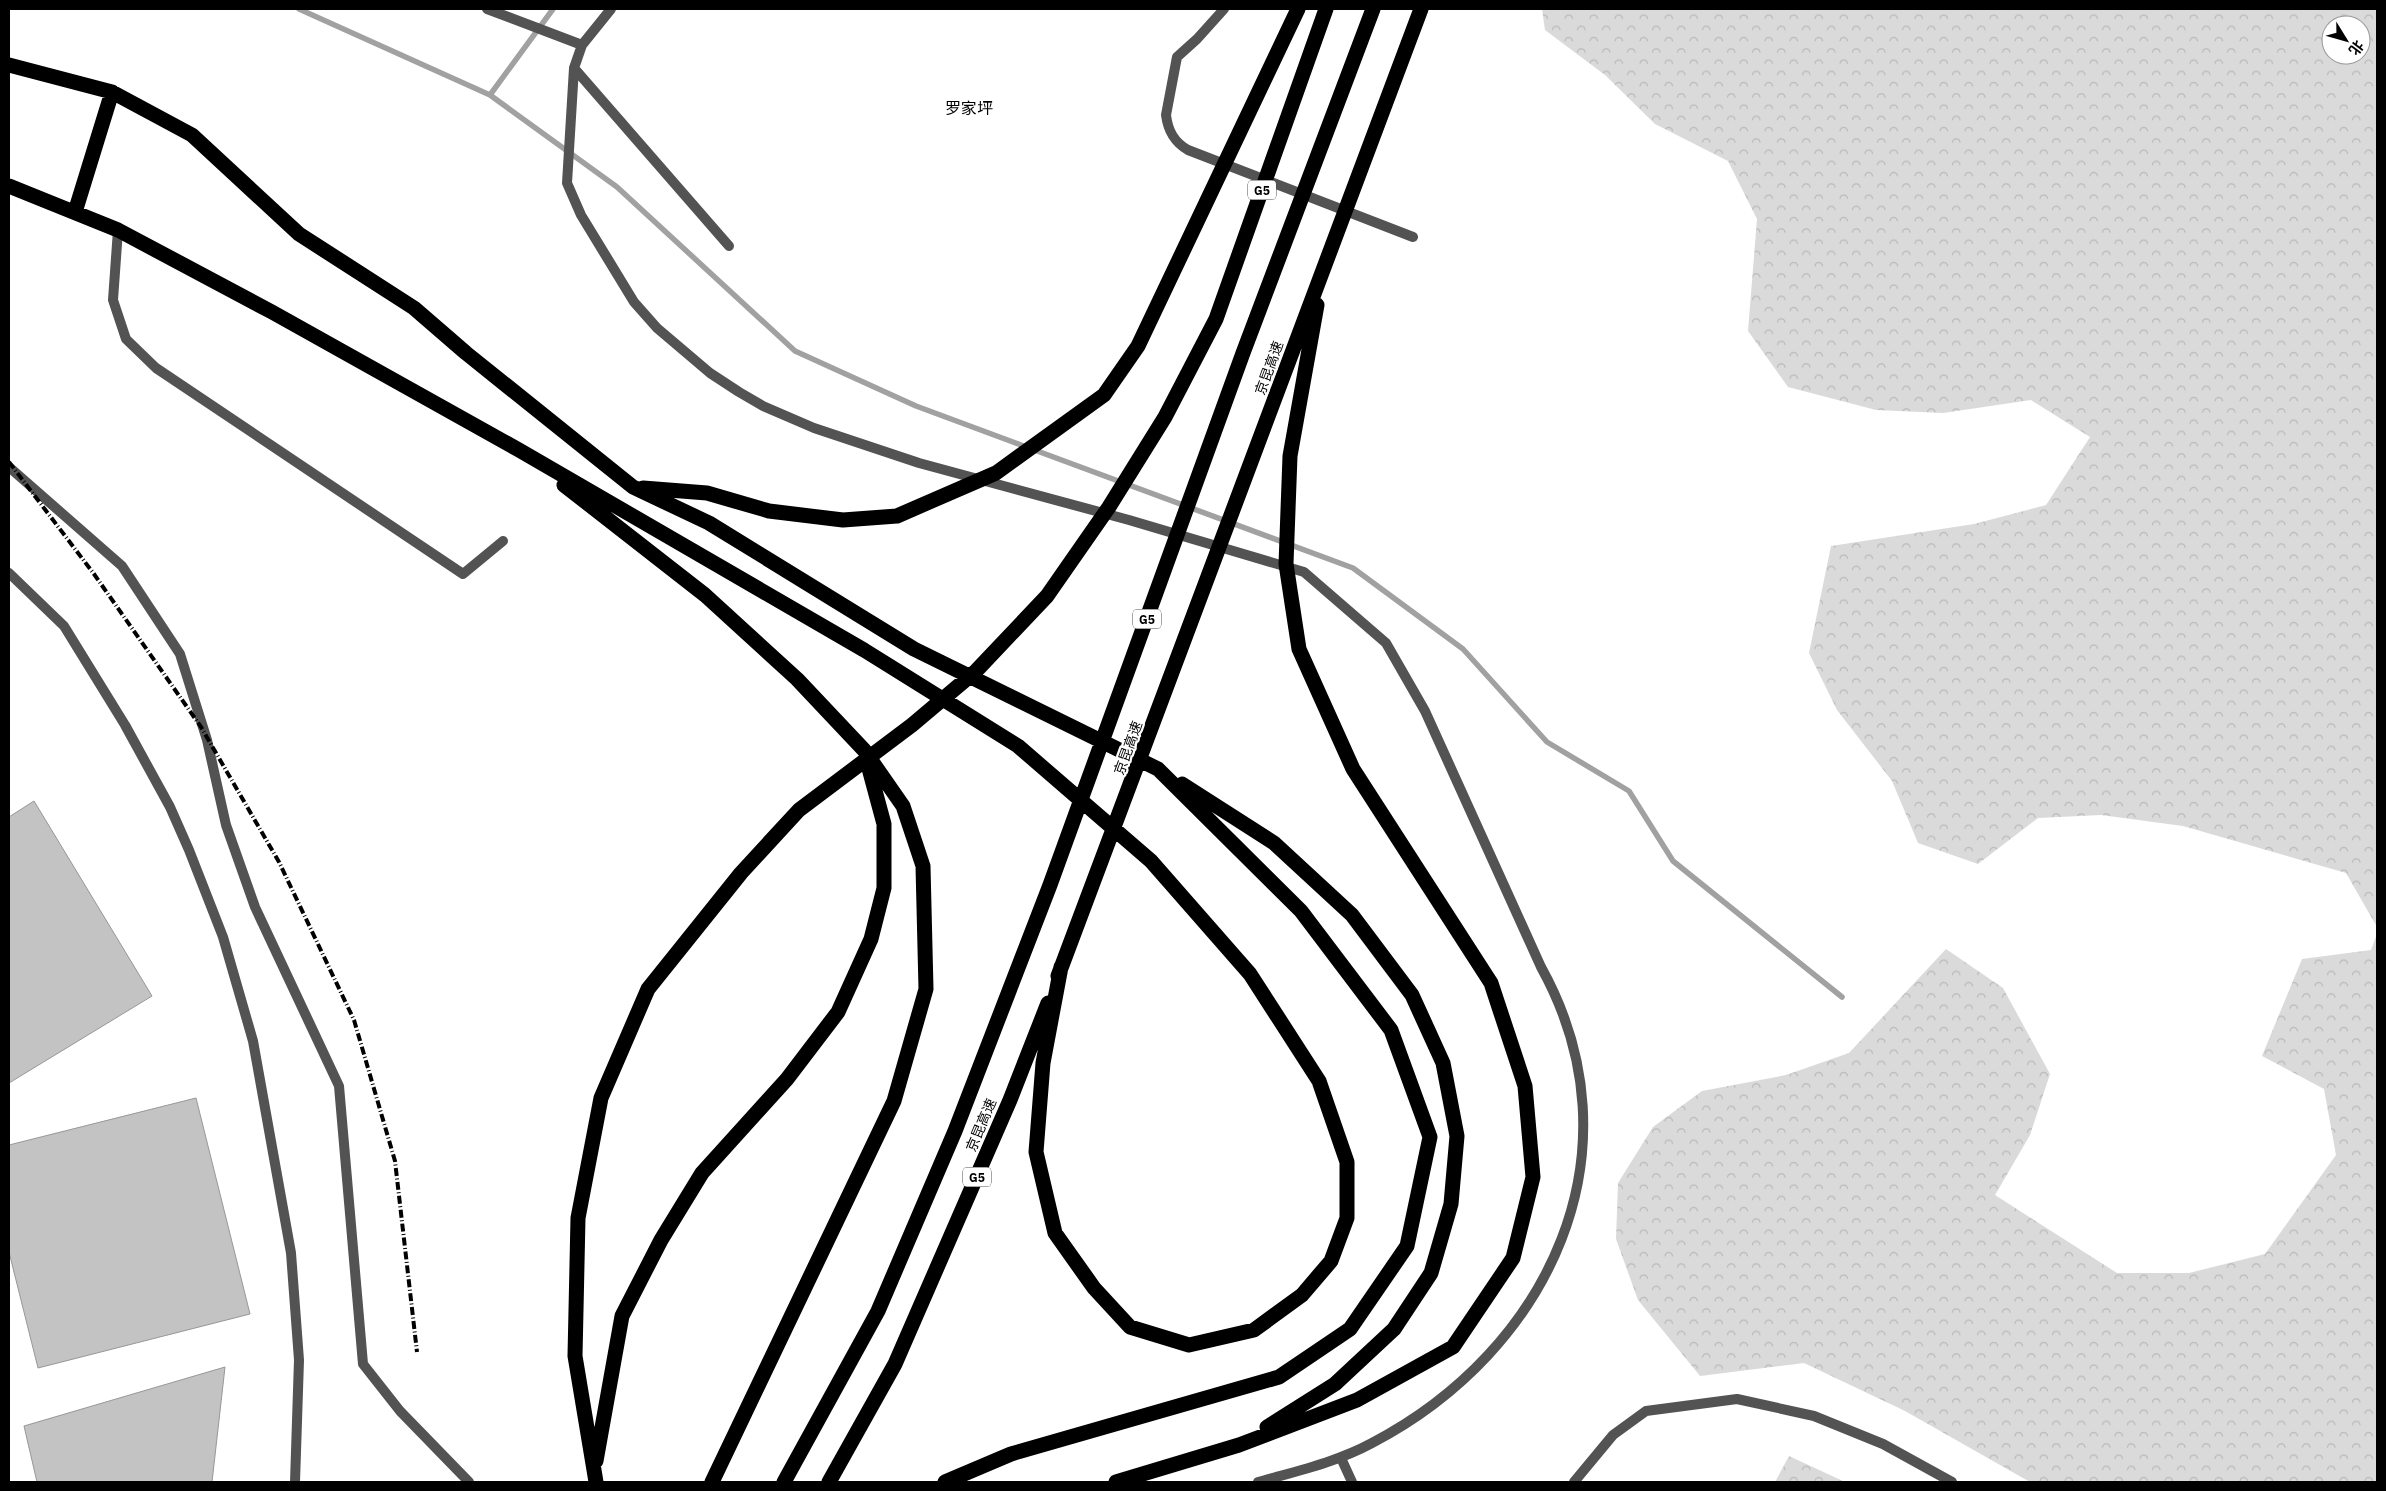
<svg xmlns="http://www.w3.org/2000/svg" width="2386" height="1491" font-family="'IBM Plex Sans','Noto Sans SC',sans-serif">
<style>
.forest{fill:url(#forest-crowns);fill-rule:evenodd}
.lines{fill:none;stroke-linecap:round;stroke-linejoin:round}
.stream{stroke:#a1a1a1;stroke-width:5.5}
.building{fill:#c3c3c3;stroke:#979797}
.lane{stroke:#535353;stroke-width:10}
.street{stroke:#535353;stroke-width:10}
.highway{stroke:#000;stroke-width:15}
.rail{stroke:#000;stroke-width:4;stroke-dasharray:8 2.5 1 2.5;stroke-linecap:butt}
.labels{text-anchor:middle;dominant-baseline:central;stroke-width:4.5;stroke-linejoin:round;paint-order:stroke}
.shield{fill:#fff;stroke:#4c4c4c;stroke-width:1}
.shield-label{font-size:12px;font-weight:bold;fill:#000}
.street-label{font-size:14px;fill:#000;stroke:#fff}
.quarter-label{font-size:16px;fill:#000;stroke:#fff}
</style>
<defs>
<pattern id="forest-crowns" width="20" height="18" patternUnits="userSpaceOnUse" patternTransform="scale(1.25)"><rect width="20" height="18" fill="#dadada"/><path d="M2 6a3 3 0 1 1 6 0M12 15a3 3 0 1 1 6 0" fill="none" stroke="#b9b9b9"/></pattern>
</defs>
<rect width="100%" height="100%" fill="#fff"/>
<!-- forest -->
<path class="forest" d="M1542 9H2377V927L2346 873 2183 826 2101 815 2038 818 1978 864 1918 843 1892 781 1837 710 1809 653 1831 546 1974 524 2046 505 2090 437 2031 400 1943 413 1876 410 1788 387 1748 331 1757 219 1728 161 1655 124 1605 75 1545 30ZM2331 25H2361V55H2331Z
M2377 934V1482H2030L1905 1411 1804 1363 1700 1376 1638 1300 1616 1239 1618 1183 1653 1127 1702 1091 1786 1075 1849 1053 1946 949 2003 988 2050 1074 2030 1135 1995 1195 2117 1273H2189L2265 1254 2336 1155 2324 1089 2262 1056 2302 959 2371 950Z
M1789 1456 1845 1482H1775Z"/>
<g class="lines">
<!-- stream -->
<path class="stream" d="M299 9 490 95 617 187 795 351 916 406 1353 568 1463 649 1547 742 1629 791 1673 861 1842 997
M490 95 553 9"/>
</g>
<!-- building -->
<path class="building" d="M34 801 152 996 9 1083V817Z
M196 1098 250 1314 38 1368 9 1252V1145Z
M225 1367 212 1482H37L24 1426Z"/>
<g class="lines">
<!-- lane -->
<path class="lane" d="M118 230 113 300 126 339 156 368 463 574 503 541
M9 573 64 626 125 725 170 807 189 850 223 937 253 1041 291 1253 299 1360 295 1482"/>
<!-- street -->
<path class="street" d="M487 9 582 45
M611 9 582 45 574 68 567 183 581 215 634 302 657 328 710 373 739 392 763 406 814 428 919 463 1129 520 1304 572 1386 643 1425 711 1541 967C1643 1151 1550 1350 1372 1443 1337 1462 1297 1471 1258 1482
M1224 9 1197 39 1177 57 1166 115C1168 131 1174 142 1188 150L1413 237
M574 68 729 246
M9 467 122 566 180 654 207 740 226 825 255 907 339 1086 363 1364 400 1411 469 1482
M1341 1458 1352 1482
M1574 1482 1613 1435 1646 1411 1737 1399 1814 1416 1883 1444 1952 1482"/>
<!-- highway -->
<path class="highway" d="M9 65 112 92 192 135 299 234 414 308 466 353 633 487 709 523 914 649 1158 769 1301 911 1391 1030 1430 1137 1407 1246 1350 1329 1279 1377 1011 1454 945 1482
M9 186 118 230 272 312 519 450 864 650 1018 746 1151 861 1250 974 1319 1081 1347 1162V1218L1331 1261 1302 1295 1254 1330 1189 1345 1130 1327 1094 1288 1055 1233 1036 1152 1043 1063 1061 967
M75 212 112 92
M564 485 705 595 797 679 864 750 903 806 923 866 926 989 894 1101 712 1482
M643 488 707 493 769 511 843 520 897 516 996 473 1104 395 1138 346 1298 9
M1182 784 1274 843 1352 915 1412 995 1443 1063 1457 1136 1451 1204 1431 1273 1394 1329 1335 1384 1267 1427
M1058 976 1421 9
M596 1461 622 1316 661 1240 702 1173 787 1079 838 1012 871 939 884 888V824L867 761
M596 1482 575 1356 578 1218 601 1098 648 989 741 873 799 810 912 725 976 671 1047 596 1109 507 1165 417 1216 319 1326 9
M784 1482 878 1311 955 1131 1050 885 1243 353 1373 9
M829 1482 895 1364 1010 1100 1048 1003
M1116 1482 1239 1445 1357 1400 1453 1347 1513 1258 1533 1177 1525 1086 1491 983 1353 769 1299 649 1286 564 1290 456 1317 305"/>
<!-- rail -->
<path class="rail" d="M9 462 94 574 201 727 279 862 354 1020 395 1161 417 1352"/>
</g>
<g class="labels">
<!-- shield labels -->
<g class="shield">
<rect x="1248" y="180.5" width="28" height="19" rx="4"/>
<rect x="1133" y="609.5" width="28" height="19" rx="4"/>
<rect x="963" y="1167.5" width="28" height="19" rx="4"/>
</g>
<g class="shield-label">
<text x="1262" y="190">G5</text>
<text x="1147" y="619">G5</text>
<text x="977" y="1177">G5</text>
</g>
<!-- street labels -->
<g class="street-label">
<text transform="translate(1269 368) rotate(-70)">京昆高速</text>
<text transform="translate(1128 748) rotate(-70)">京昆高速</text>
<text transform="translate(981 1125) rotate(-67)">京昆高速</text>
</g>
<!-- quarter labels -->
<g class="quarter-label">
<text x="969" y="108">罗家坪</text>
</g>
</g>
<!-- border -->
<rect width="2386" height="1491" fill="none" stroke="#000000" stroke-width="20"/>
<!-- north arrow -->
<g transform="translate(2346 40) rotate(127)"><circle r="24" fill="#ffffff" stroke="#999999"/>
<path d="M0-4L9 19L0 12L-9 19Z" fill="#000000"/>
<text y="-8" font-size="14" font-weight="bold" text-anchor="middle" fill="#000000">北</text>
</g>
</svg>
